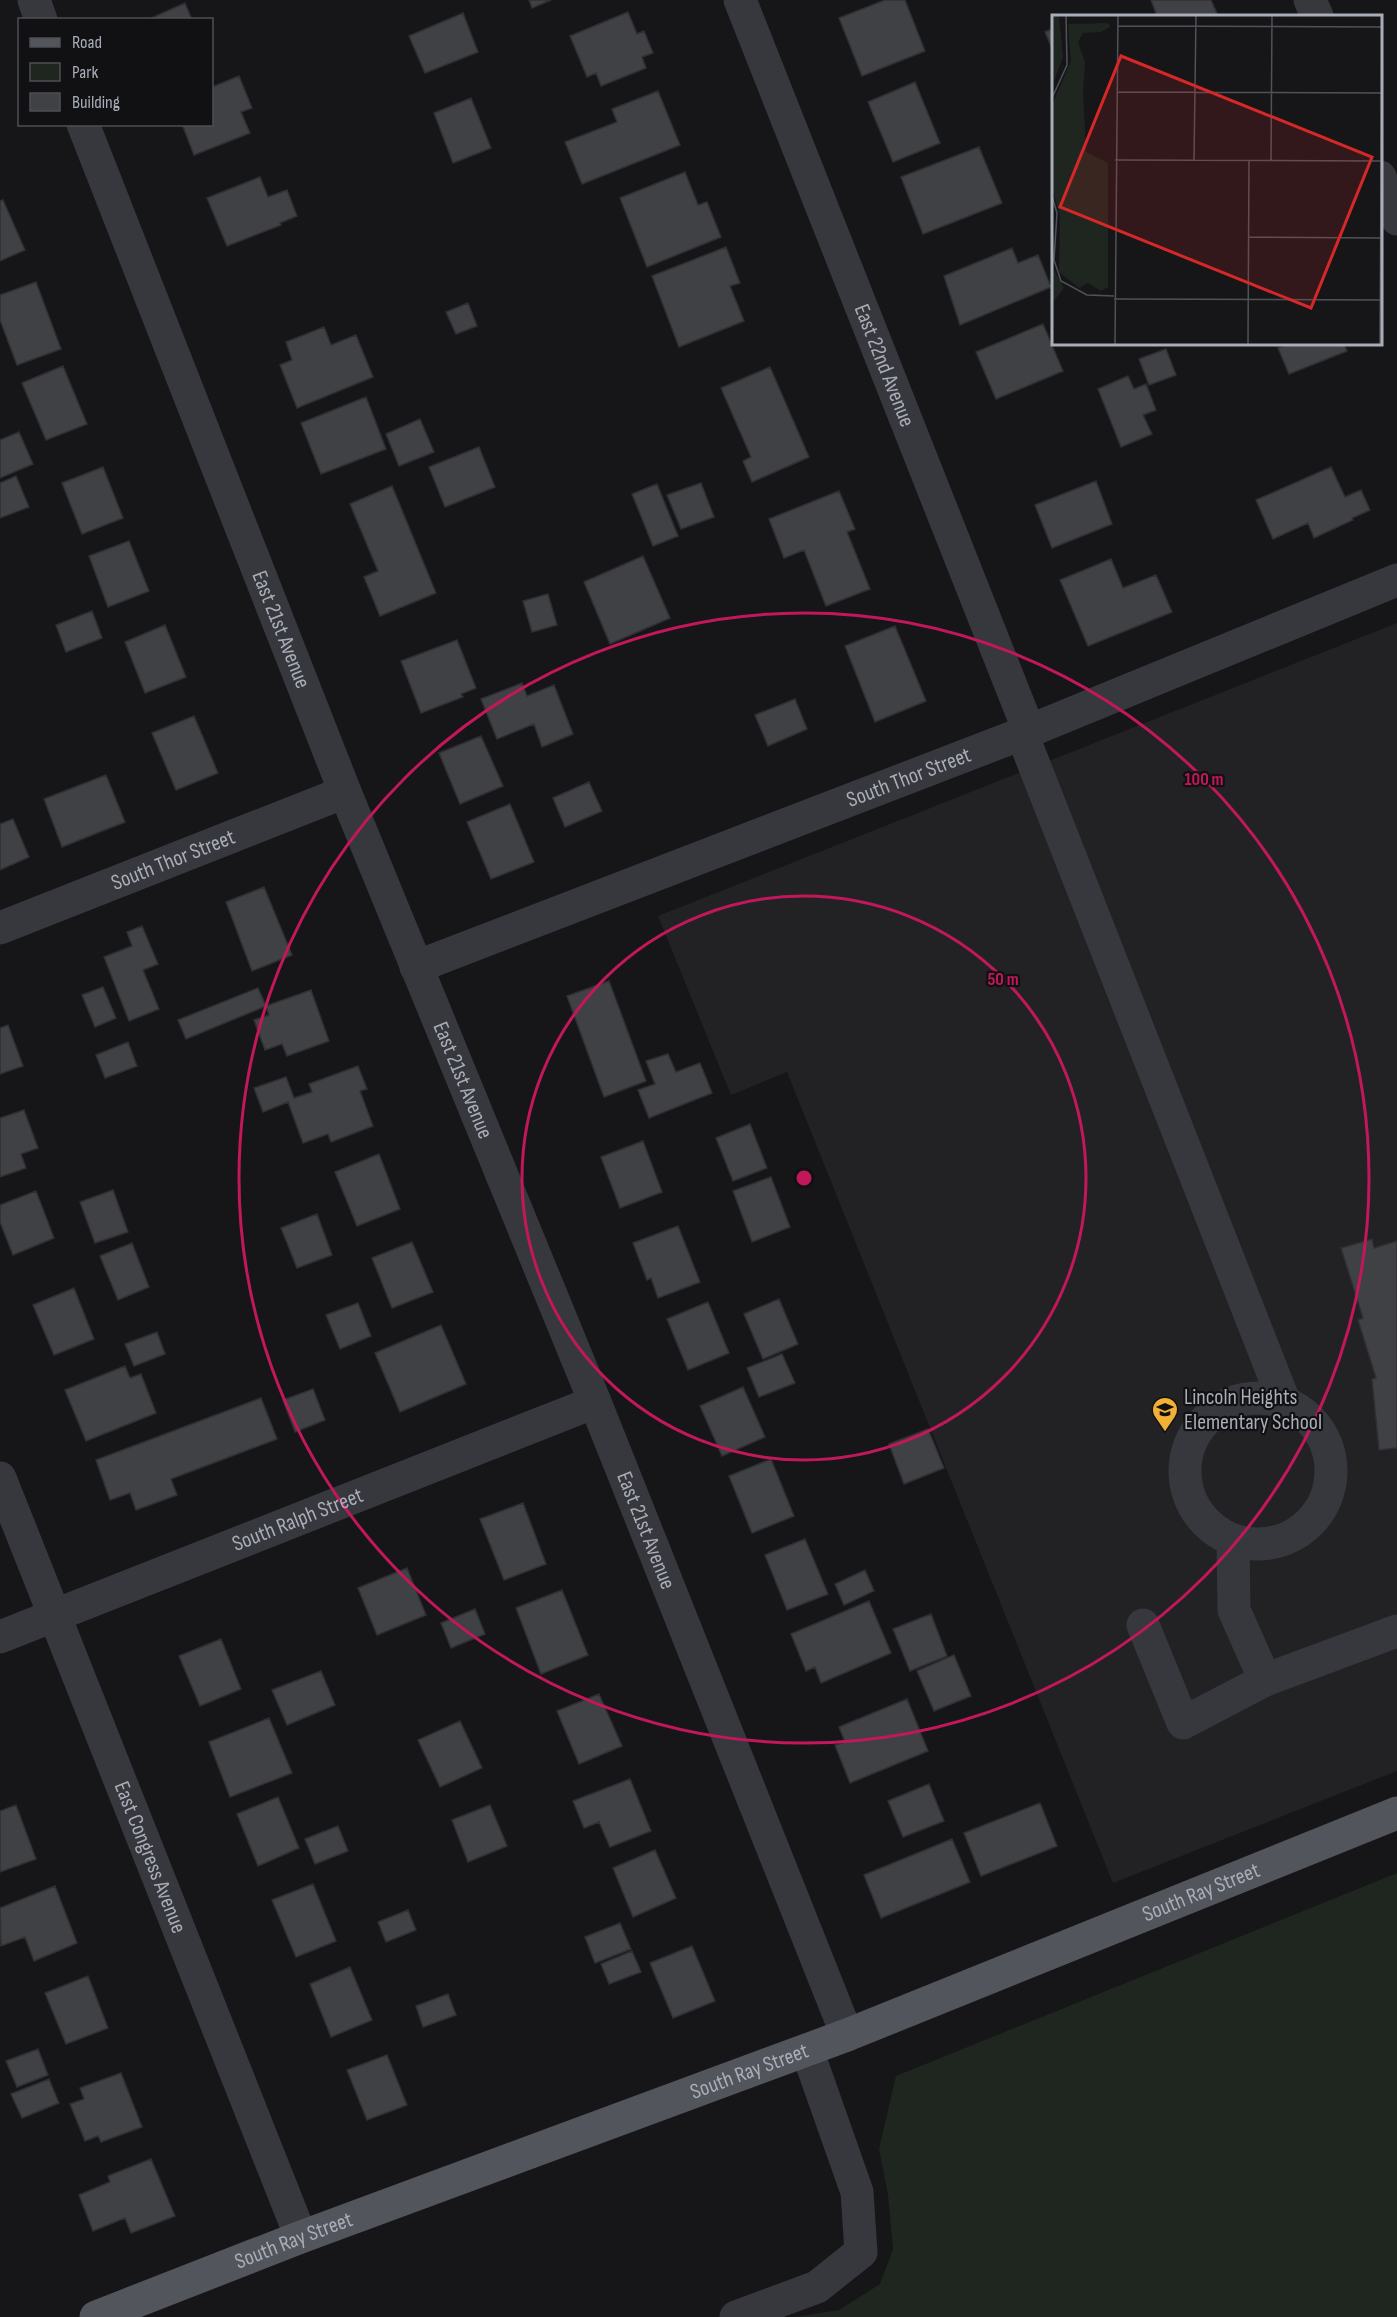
<svg xmlns="http://www.w3.org/2000/svg" width="1397" height="2317" font-family="'Sofia Sans Condensed',sans-serif">
<style>
.built{fill:#222225}
.green{fill:#1e261f}
.building{fill:#404145;stroke:#303034;stroke-width:1.5}
.lines{fill:none;stroke-linecap:round;stroke-linejoin:round}
.minor{stroke:#37383d;stroke-width:33}
.major{stroke:#53555c;stroke-width:33}
.ring{fill:none;stroke:#c2185b;stroke-width:3}
.labels{text-anchor:middle;dominant-baseline:central;stroke-width:4.5;stroke-linejoin:round;paint-order:stroke}
.street-label{font-size:22px;fill:#a8adb8;stroke:#111113}
.poi-label{font-size:22px;fill:#a8adb8;stroke:#111113;text-anchor:start}
.inset-road{fill:none;stroke:#505258;stroke-width:1.5}
.view{fill:#d62828;fill-opacity:0.15;stroke:#d62828;stroke-width:3}
.inset-edge{fill:none;stroke:#a8adb8;stroke-width:3}
.centre{fill:#c2185b;stroke:#111113;stroke-width:3}
.ring-label{font-size:18px;text-anchor:middle;font-weight:bold;fill:#c2185b;stroke:#111113;stroke-width:4.5;stroke-linejoin:round;paint-order:stroke}
</style>
<rect width="100%" height="100%" fill="#161618"/>
<!-- built -->
<path class="built" d="M1397 623V1771L1113 1883 787 1072 731 1095 658 916Z"/>
<!-- green -->
<path class="green" d="M1397 1873V2317H795L839 2310 880 2284 893 2249 888 2195 879 2149 896 2076Z"/>
<!-- building -->
<path class="building" d="M529 0H551L532 8Z
M885 0H905L925 51 862 76 839 18Z
M1151 0H1211L1218 16H1157Z
M185 3 192 20H147Z
M628 12 637 34 644 31 653 53 642 57 646 68 601 86 596 73 587 77 570 36Z
M463 13 478 52 425 73 409 36Z
M1054 28V53L1045 32Z
M239 76 252 108 241 112 250 133 194 155 182 124H212V87Z
M915 82 940 143 893 162 868 102Z
M658 91 680 145 582 184 565 142 617 122 612 109Z
M471 98 491 148 453 163 434 113Z
M979 147 1002 203 923 234 901 177Z
M685 172 698 205 707 202 721 237 647 267 620 198Z
M260 177 268 197 287 190 297 216 280 223 281 225 227 246 207 198Z
M3 200 25 250 0 261V201Z
M726 247 740 283 730 286 744 321 679 347 652 276Z
M1012 248 1018 263 1038 255 1051 287 960 325 944 276Z
M36 282 61 349 17 365 0 320V295Z
M468 303 477 326 456 334 446 312Z
M1043 324 1063 371 996 399 976 352Z
M324 327 331 345 356 335 373 377 297 408 280 365 292 360 286 342Z
M1288 344H1344L1347 351 1289 374 1278 348Z
M1166 349 1176 375 1149 385 1139 359Z
M63 366 87 424 46 440 22 383Z
M770 367 809 457 752 482 743 461 751 457 721 388Z
M1128 376 1134 389 1146 384 1156 410 1143 415 1152 434 1121 447 1098 389Z
M366 397 386 449 321 474 301 423Z
M420 419 434 452 399 466 386 434Z
M19 432 33 464 0 478V440Z
M479 447 495 487 445 507 429 467Z
M103 467 123 518 82 534 62 483Z
M1331 467 1345 497 1361 490 1370 510 1352 518 1353 520 1314 538 1308 523 1273 539 1256 500Z
M16 476 29 507 0 518V483Z
M1096 481 1112 524 1052 548 1035 505Z
M701 483 714 517 681 529 667 495Z
M657 484 678 536 653 546 632 494Z
M392 486 436 593 380 616 364 577 378 571 350 504Z
M839 491 855 529 847 532 870 589 826 606 804 550 784 558 769 519Z
M129 541 149 591 108 607 89 556Z
M643 556 670 618 610 644 584 582Z
M1111 559 1123 588 1156 575 1172 612 1088 646 1060 580Z
M548 594 557 625 532 632 523 601Z
M92 611 102 638 66 652 56 625Z
M165 625 186 677 145 693 125 642Z
M895 626 926 701 875 722 845 646Z
M457 640 476 688 461 694 463 697 421 713 401 661Z
M522 683 527 696 554 685 573 734 542 747 534 724 497 739 481 699Z
M795 699 807 729 768 746 755 715Z
M194 716 218 773 176 790 152 733Z
M481 736 503 786 460 804 439 753Z
M106 775 125 822 62 847 44 799Z
M589 782 602 811 565 827 553 798Z
M510 804 534 862 491 879 467 822Z
M13 819 29 857 0 870V824Z
M264 887 292 955 252 971 226 902Z
M142 926 158 964 143 970 159 1009 129 1021 104 957 132 946 127 932Z
M609 981 646 1081 604 1097 567 996Z
M103 987 116 1018 95 1027 82 995Z
M258 988 266 1006 186 1039 178 1020Z
M311 990 329 1041 287 1056 282 1044 265 1050 254 1020 269 1015 266 1006Z
M8 1025 23 1066 0 1074V1028Z
M128 1042 137 1066 105 1078 96 1055Z
M668 1054 676 1072 700 1063 712 1093 649 1118 638 1090 655 1084 646 1061Z
M358 1066 367 1089 360 1091 373 1126 331 1142 328 1134 303 1143 288 1102 263 1112 254 1088 286 1077 294 1098 312 1092 309 1084Z
M24 1110 38 1148 21 1154 26 1168 0 1177V1118Z
M750 1124 767 1168 733 1181 716 1138Z
M643 1141 662 1192 620 1208 601 1157Z
M379 1154 400 1209 357 1226 335 1172Z
M771 1177 790 1227 752 1242 733 1191Z
M113 1190 128 1232 95 1243 80 1202Z
M36 1191 54 1238 13 1255 0 1222V1205Z
M317 1214 332 1255 297 1268 281 1228Z
M678 1226 700 1282 658 1298 651 1278 647 1280 633 1243Z
M1372 1239 1374 1248 1397 1241V1448L1379 1450 1372 1379 1376 1378 1358 1320 1363 1318 1341 1248Z
M412 1242 433 1292 392 1308 372 1258Z
M132 1243 149 1287 118 1300 100 1256Z
M74 1288 94 1339 54 1355 33 1305Z
M779 1299 798 1344 763 1359 744 1314Z
M708 1302 729 1353 688 1370 667 1319Z
M358 1303 371 1336 340 1349 326 1315Z
M441 1325 466 1384 400 1412 375 1353Z
M157 1332 165 1354 134 1366 125 1344Z
M782 1354 795 1383 759 1397 747 1368Z
M125 1366 130 1378 141 1374 156 1413 86 1441 65 1390Z
M743 1387 765 1437 722 1456 700 1406Z
M313 1389 325 1420 295 1432 283 1400Z
M261 1398 277 1439 171 1479 177 1495 136 1510 130 1493 110 1500 96 1460Z
M928 1429 944 1468 904 1484 889 1444Z
M771 1459 794 1516 752 1533 729 1476Z
M523 1503 546 1564 504 1580 480 1519Z
M805 1539 828 1594 787 1610 765 1555Z
M407 1568 426 1615 377 1635 358 1588Z
M865 1570 874 1591 844 1605 835 1584Z
M562 1590 588 1655 541 1674 516 1608Z
M869 1601 891 1653 821 1683 815 1667 806 1671 791 1634Z
M475 1609 485 1634 451 1648 441 1623Z
M931 1614 947 1656 910 1671 893 1629Z
M221 1639 241 1689 200 1706 179 1656Z
M954 1655 971 1696 934 1711 917 1671Z
M321 1671 335 1705 287 1725 272 1690Z
M599 1694 622 1746 579 1764 557 1711Z
M907 1699 928 1751 850 1783 835 1745 845 1742 839 1727Z
M269 1718 292 1773 230 1797 209 1742Z
M460 1721 482 1768 440 1787 418 1740Z
M630 1779 651 1831 610 1847 599 1822 584 1828 573 1801Z
M929 1784 944 1821 903 1837 888 1801Z
M278 1797 299 1848 258 1866 237 1814Z
M1040 1803 1057 1846 981 1876 964 1833Z
M16 1805 36 1859 0 1872V1811Z
M490 1805 507 1846 468 1862 452 1820Z
M338 1826 348 1851 315 1864 305 1839Z
M952 1839 970 1882 881 1918 864 1875Z
M655 1850 676 1898 633 1917 613 1868Z
M313 1884 336 1941 296 1957 272 1900Z
M55 1886 77 1943 34 1961 25 1937 1 1946 0 1908Z
M408 1910 416 1930 386 1942 378 1922Z
M620 1923 631 1949 595 1963 585 1937Z
M692 1946 715 2001 673 2018 650 1963Z
M632 1951 641 1972 609 1984 601 1964Z
M350 1967 372 2020 331 2037 310 1984Z
M88 1976 108 2028 66 2044 45 1993Z
M448 1994 456 2015 423 2027 416 2006Z
M38 2049 48 2075 17 2087 6 2061Z
M387 2055 407 2105 367 2120 347 2070Z
M121 2073 142 2127 101 2142 98 2136 85 2141 70 2104 84 2099 80 2088Z
M49 2079 59 2103 22 2118 11 2094Z
M151 2159 175 2216 131 2233 125 2218 93 2231 79 2195 110 2182 108 2176Z"/>
<g class="lines">
<!-- minor -->
<g class="minor">
<path d="M34 0 41 20"/>
<path id="s1" d="M740 0 1029 731"/>
<path d="M1310 0 1317 16"/>
<path id="s2" d="M83 124 345 792 595 1402 847 2035"/>
<path d="M1380 177 1397 219"/>
<path d="M1022 734 1284 1401"/>
<path id="s3" d="M0 928 345 792"/>
<path id="s4" d="M416 967 1029 731 1397 580"/>
<circle cx="1258" cy="1471" r="73"/>
<path id="s5" d="M0 1478 301 2237"/>
<path d="M1233 1540 1234 1610 1265 1680 1397 1631"/>
<path d="M1143 1625 1183 1723 1265 1680"/>
<path id="s6" d="M0 1637 595 1402"/>
<path d="M736 2317 817 2287 861 2252 857 2192 807 2050"/>
</g>
<!-- major -->
<path class="major" id="s7" d="M96 2317 301 2237 847 2035 1397 1813"/>
</g>
<!-- distance rings -->
<g class="ring">
<circle cx="804" cy="1178" r="282"/>
<circle cx="804" cy="1178" r="565"/>
</g>
<!-- icons -->
<defs>
<symbol id="school-pin" viewBox="-11 -11 22 30"><path d="M0 17L-7.5 6A9.5 9.5 0 1 1 7.5 6Z" fill="#f2b134" stroke="#111113"/><path d="M0-5L7-2L0 1L-7-2ZM-4 1L0 2.5L4 1V4Q0 6-4 4Z" fill="#111"/></symbol>
</defs>
<g fill-rule="evenodd">
<use href="#school-pin" x="1150" y="1395" width="30" height="40"/>
</g>
<g class="labels">
<!-- street labels -->
<g class="street-label">
<text stroke="none"><textPath href="#s1" startOffset="393">East 22nd Avenue</textPath></text>
<text stroke="none"><textPath href="#s2" startOffset="543">East 21st Avenue</textPath></text>
<text stroke="none"><textPath href="#s4" startOffset="528">South Thor Street</textPath></text>
<text stroke="none"><textPath href="#s3" startOffset="186">South Thor Street</textPath></text>
<text stroke="none"><textPath href="#s2" startOffset="1029">East 21st Avenue</textPath></text>
<text stroke="none"><textPath href="#s6" startOffset="320">South Ralph Street</textPath></text>
<text stroke="none"><textPath href="#s2" startOffset="1515">East 21st Avenue</textPath></text>
<text stroke="none"><textPath href="#s5" startOffset="408">East Congress Avenue</textPath></text>
<text stroke="none"><textPath href="#s7" startOffset="1184">South Ray Street</textPath></text>
<text stroke="none"><textPath href="#s7" startOffset="698">South Ray Street</textPath></text>
<text stroke="none"><textPath href="#s7" startOffset="212">South Ray Street</textPath></text>
</g>
<!-- poi labels -->
<g class="poi-label">
<text x="1184" y="1397">Lincoln Heights<tspan x="1184" dy="25">Elementary School</tspan></text>
</g>
</g>
<!-- overview -->
<g transform="translate(1052 15)">
<rect width="330" height="330" fill="#161618"/>
<path d="M0 0H7L11 42 0 72ZM57 8 58 12 49 17 31 18 26 27 33 47 31 78 34 137 56 148V272L49 276 36 268 27 273 7 257 8 201 0 173V90L19 46 16 9ZM0 251 12 273 0 288Z" fill="#1e261f"/>
<path class="inset-road" d="M66 11 329 12M65 77 330 78M0 83 15 50 14 0M63 145 330 146M142 145 144 0M219 145 220 0M0 181 5 198 2 245 9 266 35 280 62 281M196 222 330 223M62 284 330 285M63 330 66 0M196 330 197 145M328 330 330 0"/>
<path class="view" d="M69 41 320 142 259 293 8 192Z"/>
<rect width="330" height="330" class="inset-edge"/>
</g>
<circle cx="804" cy="1178" r="9" class="centre"/>
<g class="ring-label">
<text x="1204" y="785">100 m</text>
<text x="1003" y="985">50 m</text>
</g>
<!-- legend -->
<rect x="18" y="18" width="195" height="108" fill="#111113" stroke="#4d4f55" stroke-width="1.5"/>
<rect x="30" y="38" width="30" height="9" fill="#53555c" stroke="#4d4f55" stroke-width="1.5"/>
<text x="72" y="48" font-size="18" fill="#a8adb8">Road</text>
<rect x="30" y="63" width="30" height="18" fill="#1e261f" stroke="#4d4f55" stroke-width="1.5"/>
<text x="72" y="78" font-size="18" fill="#a8adb8">Park</text>
<rect x="30" y="93" width="30" height="18" fill="#404145" stroke="#4d4f55" stroke-width="1.5"/>
<text x="72" y="108" font-size="18" fill="#a8adb8">Building</text>
</svg>
